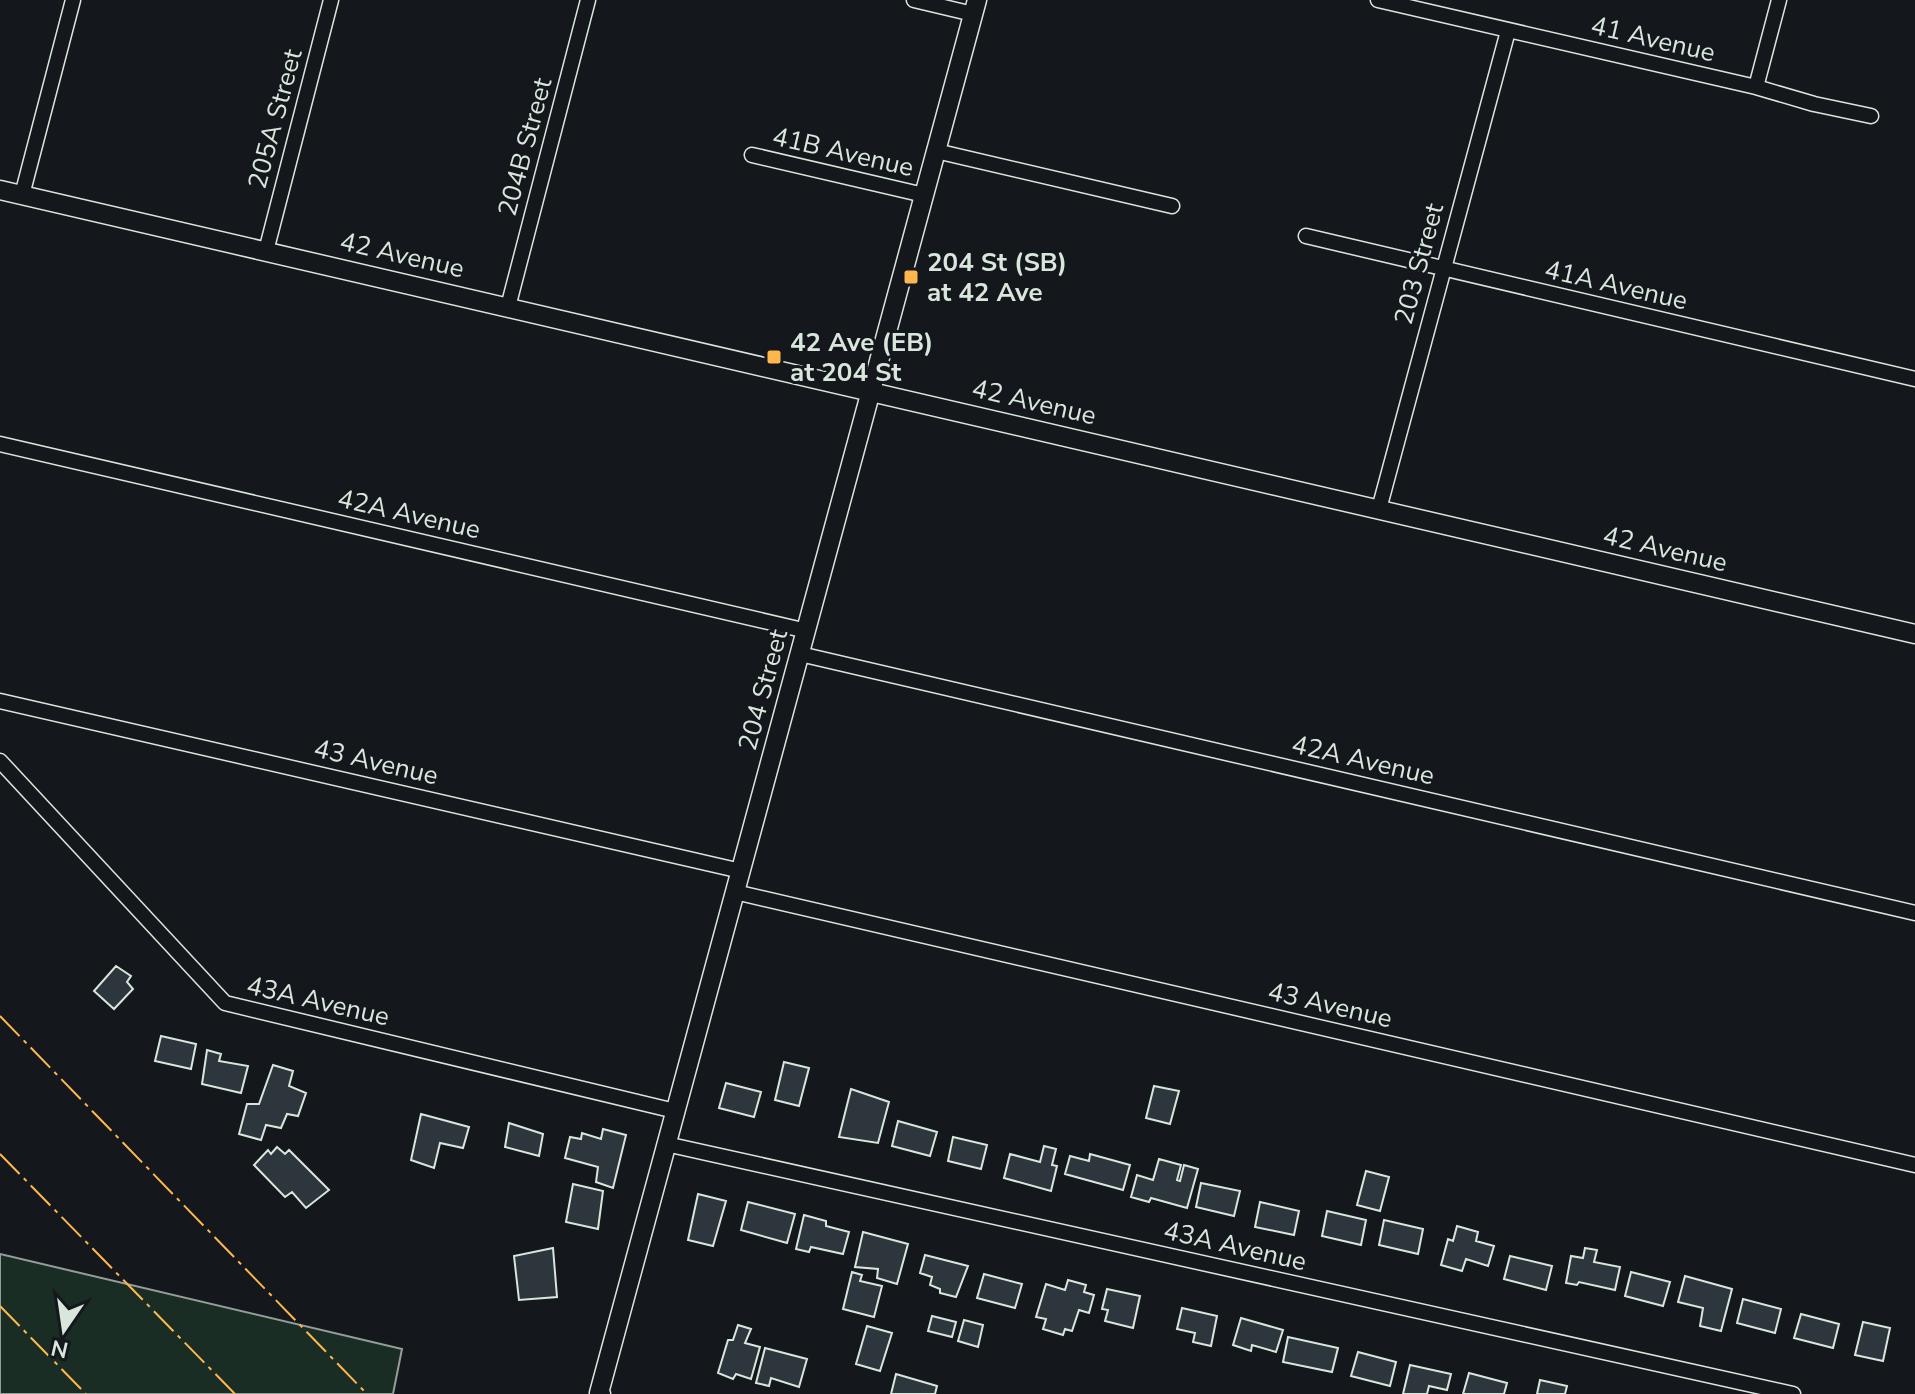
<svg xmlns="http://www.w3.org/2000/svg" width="1915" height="1394" font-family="'Nunito Sans',sans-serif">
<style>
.green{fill:#1a2d24;stroke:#939e99;stroke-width:2}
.building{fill:#2c363c;stroke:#d8e6dc;stroke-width:2}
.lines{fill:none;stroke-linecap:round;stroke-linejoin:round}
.minor-casing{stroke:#d8e6dc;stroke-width:17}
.tertiary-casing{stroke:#d8e6dc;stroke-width:21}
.minor{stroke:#14181c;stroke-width:14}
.tertiary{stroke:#14181c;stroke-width:18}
.power{stroke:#ffb74d;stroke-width:2;stroke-dasharray:28 6 4 6;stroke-linecap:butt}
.poi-dot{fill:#ffb74d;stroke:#14181c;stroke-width:3}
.labels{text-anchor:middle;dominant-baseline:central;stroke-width:6;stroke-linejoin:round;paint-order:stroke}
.street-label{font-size:26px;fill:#d8e6dc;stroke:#14181c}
.poi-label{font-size:26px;font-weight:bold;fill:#d8e6dc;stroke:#14181c;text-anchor:start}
</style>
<rect width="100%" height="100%" fill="#14181c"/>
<!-- green -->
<path class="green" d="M0 1254 402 1349 393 1394H0Z"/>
<!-- building -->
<path class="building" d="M116 966 131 976 127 982 133 989 114 1009 94 991Z
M161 1036 196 1044 191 1069 155 1061Z
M207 1050 221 1054 219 1061 248 1066 241 1093 202 1084Z
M784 1062 809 1068 799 1106 775 1100Z
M273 1065 293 1071 289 1086 306 1093 298 1116 287 1114 281 1128 266 1125 261 1140 239 1134 247 1104H259Z
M726 1083 761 1092 754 1117 719 1108Z
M1154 1086 1179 1091 1170 1124 1146 1118Z
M851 1089 889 1102 878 1143 839 1137Z
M421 1114 469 1127 463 1148 440 1143 434 1168 411 1160Z
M898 1121 937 1132 930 1156 892 1146Z
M509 1123 543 1134 539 1156 505 1147Z
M603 1129 626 1135 613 1188 596 1182 598 1167 565 1158 570 1137 581 1139 582 1133 601 1139Z
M953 1137 987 1145 981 1169 948 1161Z
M1044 1146 1056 1149 1052 1165 1057 1166 1051 1191 1004 1178 1010 1154 1040 1162Z
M277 1147 285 1154 289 1150 329 1190 306 1208 292 1192 285 1197 254 1165 268 1150 271 1154Z
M1090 1154 1130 1165 1123 1190 1065 1174 1070 1156 1089 1161Z
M1159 1159 1181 1165 1177 1180 1180 1181 1184 1165 1198 1169 1187 1208 1151 1198 1149 1202 1131 1197 1137 1175 1153 1180Z
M1366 1171 1389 1177 1380 1211 1357 1205Z
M1201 1183 1240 1191 1234 1216 1196 1207Z
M573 1184 603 1191 598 1229 566 1222Z
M698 1194 726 1201 713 1246 688 1240Z
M748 1202 795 1214 787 1243 741 1230Z
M1260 1202 1299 1211 1294 1235 1255 1227Z
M1327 1211 1366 1220 1361 1245 1322 1236Z
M804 1215 826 1221V1226L849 1232 843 1254 811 1247 809 1252 796 1249Z
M1384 1220 1423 1229 1418 1254 1379 1245Z
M1457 1226 1478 1232 1476 1241 1494 1246 1488 1266 1466 1259 1462 1271 1441 1265 1448 1239 1453 1241Z
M863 1232 908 1244 897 1284 877 1278 878 1269 855 1267Z
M553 1248 557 1297 519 1300 514 1256Z
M1585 1248 1597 1250 1594 1262 1620 1267 1615 1290 1579 1282 1577 1285 1566 1283 1571 1256 1583 1258Z
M925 1255 968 1266 956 1297 940 1293V1289L930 1285 932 1277 920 1273Z
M1510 1256 1552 1266 1546 1290 1504 1279Z
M852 1272 862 1275 860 1281 882 1286 874 1317 843 1309Z
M1631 1272 1670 1282 1663 1306 1625 1296Z
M984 1274 1022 1284 1015 1308 977 1298Z
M1685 1276 1732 1289 1721 1331 1700 1326 1703 1308 1678 1302Z
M1068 1280 1086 1285 1084 1292 1094 1295 1089 1313 1079 1310 1072 1331 1065 1329 1063 1335 1043 1329 1046 1319 1036 1317 1046 1284 1065 1290Z
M1107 1289 1140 1296 1133 1328 1105 1321 1108 1310 1102 1309Z
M1743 1299 1781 1309 1775 1333 1737 1323Z
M1182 1308 1217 1316 1211 1346 1193 1342 1195 1333 1177 1329Z
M1801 1314 1839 1324 1833 1348 1794 1338Z
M932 1316 956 1322 952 1337 928 1331Z
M1241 1318 1283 1330 1276 1352 1252 1345 1251 1351 1233 1345Z
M964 1320 983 1325 978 1347 958 1341Z
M1863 1322 1890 1328 1883 1361 1855 1355Z
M738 1325 751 1329 745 1343 760 1347 751 1379 736 1374 733 1379 718 1373 728 1340H733Z
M867 1326 892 1333 880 1371 856 1364Z
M1288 1337 1338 1348 1332 1372 1283 1362Z
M765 1348 807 1359 799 1387 771 1378 769 1386 756 1383Z
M1358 1352 1396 1362 1390 1386 1351 1376Z
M1410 1365 1451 1374 1447 1390 1429 1386 1427 1394H1403Z
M1469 1373 1507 1383 1504 1394H1463Z
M896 1374 937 1386 935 1394H891Z
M1540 1380 1567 1386 1565 1394H1537Z"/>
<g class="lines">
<defs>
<path id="minor" d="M914 0 973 14
M1378 0 1756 87 1814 104 1871 116
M1756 87 1779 0
M936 151 1172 206
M752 155 924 195
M22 195 73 0
M1306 236 1915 379
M266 251 331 0
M508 307 588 0
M0 444 807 631
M1379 509 1508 31
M800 654 1915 913
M0 701 741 871
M0 761 225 1003 675 1111
M735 892 1915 1165
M666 1144 1793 1394"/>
<path id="tertiary" d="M0 190 1915 634
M601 1394 599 1393 977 0"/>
</defs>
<!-- minor casing -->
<use href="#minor" class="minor-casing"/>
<!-- tertiary casing -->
<use href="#tertiary" class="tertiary-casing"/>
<!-- minor -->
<use href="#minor" class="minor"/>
<!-- tertiary -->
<use href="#tertiary" class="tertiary"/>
<!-- power -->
<path class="power" d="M0 1016 367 1394
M0 1154 235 1394
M0 1306 86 1394"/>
</g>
<!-- markers -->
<g class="poi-dot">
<rect x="903" y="269" width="16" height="16" rx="4"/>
<rect x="766" y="349" width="16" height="16" rx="4"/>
</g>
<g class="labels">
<!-- street labels -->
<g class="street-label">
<text transform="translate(1653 39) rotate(13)">41 Avenue</text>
<text transform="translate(275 119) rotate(-75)">205A Street</text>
<text transform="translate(525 147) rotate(-75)">204B Street</text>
<text transform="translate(843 152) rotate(13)">41B Avenue</text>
<text transform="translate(402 255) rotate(13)">42 Avenue</text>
<text transform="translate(1419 264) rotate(-75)">203 Street</text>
<text transform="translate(1616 285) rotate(13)">41A Avenue</text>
<text transform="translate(1034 402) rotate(13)">42 Avenue</text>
<text transform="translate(409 514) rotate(13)">42A Avenue</text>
<text transform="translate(1665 549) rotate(13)">42 Avenue</text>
<text transform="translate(763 690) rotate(-75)">204 Street</text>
<text transform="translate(1363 760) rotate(13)">42A Avenue</text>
<text transform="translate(376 762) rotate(13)">43 Avenue</text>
<text transform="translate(318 1001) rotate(13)">43A Avenue</text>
<text transform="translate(1330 1005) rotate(13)">43 Avenue</text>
<text transform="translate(1235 1246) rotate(13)">43A Avenue</text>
</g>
<!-- poi labels -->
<g class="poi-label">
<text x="927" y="262">204 St (SB)<tspan x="927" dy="30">at 42 Ave</tspan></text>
<text x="790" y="342">42 Ave (EB)<tspan x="790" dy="30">at 204 St</tspan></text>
</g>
</g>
<!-- north arrow -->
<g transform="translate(64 1330) rotate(193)" stroke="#14181c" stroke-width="6" paint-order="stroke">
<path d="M0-6L14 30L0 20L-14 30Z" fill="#d8e6dc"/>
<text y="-12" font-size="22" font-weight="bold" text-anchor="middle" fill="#d8e6dc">N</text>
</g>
</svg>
